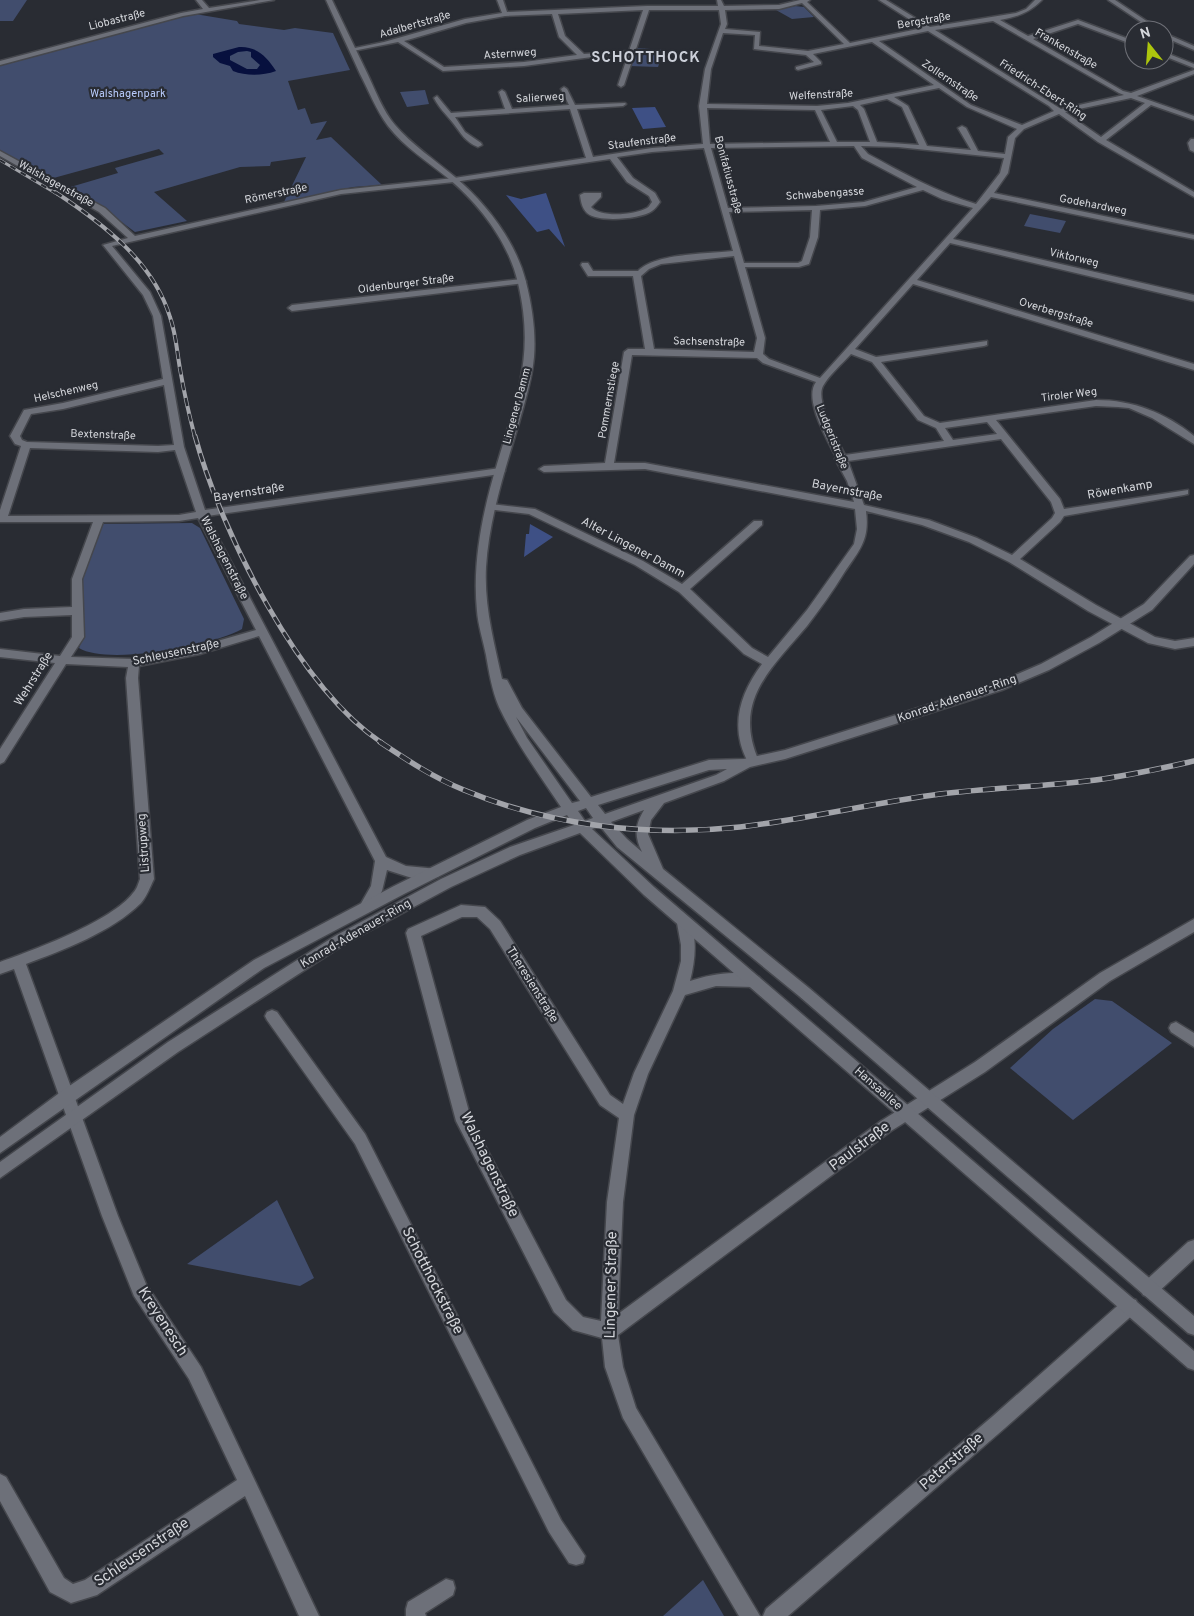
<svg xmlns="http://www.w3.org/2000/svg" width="1194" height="1616" font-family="Overpass,sans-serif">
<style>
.green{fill:#414d6d}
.water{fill:#07103e;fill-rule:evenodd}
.building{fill:#3e5085}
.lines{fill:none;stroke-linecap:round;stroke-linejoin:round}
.minor-casing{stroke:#45474d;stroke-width:3}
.secondary-casing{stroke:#45474d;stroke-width:3}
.minor{fill:#6d7079;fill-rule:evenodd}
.secondary{fill:#6d7079;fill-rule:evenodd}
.rail-far3-casing{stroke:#a2a4aa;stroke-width:3}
.rail-far2-casing{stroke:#a2a4aa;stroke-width:4}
.rail-far1-casing{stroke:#a2a4aa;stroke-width:5}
.rail-casing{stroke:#a2a4aa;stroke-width:5.5}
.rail-far3{stroke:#292c33;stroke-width:2;stroke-dasharray:6;stroke-linecap:butt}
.rail-far2{stroke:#292c33;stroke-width:2.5;stroke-dasharray:8;stroke-linecap:butt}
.rail-far1{stroke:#292c33;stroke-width:3;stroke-dasharray:9;stroke-linecap:butt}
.rail{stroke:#292c33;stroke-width:4;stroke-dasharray:12;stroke-linecap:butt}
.labels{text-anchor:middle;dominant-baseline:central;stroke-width:4.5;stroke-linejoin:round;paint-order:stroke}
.far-street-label{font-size:11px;fill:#d5d7dc;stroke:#292c33}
.far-park-label{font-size:11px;fill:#b9ccfd;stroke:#292c33}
.street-label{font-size:12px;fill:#d5d7dc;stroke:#292c33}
.far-district-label{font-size:15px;font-weight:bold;letter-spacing:1px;fill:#ccd0d9;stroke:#292c33}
.near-street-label{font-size:15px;fill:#d5d7dc;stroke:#292c33}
</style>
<rect width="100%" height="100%" fill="#292c33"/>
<!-- green -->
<path class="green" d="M0 0H27L13 21H0Z
M795 6 804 7 814 17 792 19 776 10Z
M195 14 237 21 239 24 284 30 295 28 333 33 350 70 288 81 298 110 305 108 311 124 327 121 316 140 331 137 382 185 353 187 284 202 306 157 271 162 270 166 240 167 154 192 187 221 135 232 104 209 67 188 118 173 115 168 164 154 159 149 50 179 0 151V66L160 22Z
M637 48 664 50 658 67 629 66 632 52Z
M425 90 429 104 407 107 400 92Z
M1030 214 1066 221 1060 233 1024 226Z
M192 523 200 528 244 619 242 629C214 645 108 666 79 648L83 638 81 581 100 524Z
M1095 999 1112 1001 1172 1043 1073 1120 1010 1068 1053 1029Z
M277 1200 314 1278 300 1286 187 1264Z
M703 1580 724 1616H663Z"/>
<!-- water -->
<path class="water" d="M239 47C257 46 267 57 276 71 262 76 246 76 233 71L230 66 220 63 213 57V54ZM247 51 251 52V57L260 65 257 69H247L230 60V56L238 52Z"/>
<!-- building -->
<path class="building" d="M655 107 666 127 643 129 632 108Z
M546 193 565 247 549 229 537 232 506 195 521 199Z
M530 524 553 537 524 557 526 534H529Z"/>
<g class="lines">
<defs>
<path id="minor" d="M196 0H202L209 8 260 0H274L183 16 0 65V61L181 13 203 9Z
M497 0H503L507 12 647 6H718L717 0H721L724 6 779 5 800 0H810L807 2 850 43 923 28 879 0H886L930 27 1016 13 1026 9 1035 0H1042C1029 13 1017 17 1000 20L1028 36 1078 20 1134 41V45L1078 24 1033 39 1123 91 1131 93 1194 70V74L1137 96 1194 116V120L1151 105 1106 140 1194 192V197L1098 142 1059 114 1024 129 1015 138 1008 173 994 193 1194 235V239L991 197 953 239 1194 295V301L950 243 917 280 1194 364V370L913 284 855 349 876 357 987 341V345L984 346 881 362 924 416 940 423 1096 400C1133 400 1166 413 1194 436V444L1152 418 1129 408 1118 407 1096 406 996 420 1060 499 1064 509 1188 490V494L1184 495 1064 516 1060 522 1020 559 1096 605 1155 637 1175 641 1194 638V646L1175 649 1148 643 1088 611 1009 562 969 542 922 525 866 511C870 540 859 551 844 573 833 591 820 609 807 626 771 669 732 701 759 761L757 764H749C729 728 739 695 762 664L744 654 679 592 635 565 529 514 487 509V505L491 504 535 509 643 561 682 584 754 521H762V525L690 589 752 648 768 657 807 610 854 544 857 529 855 509 645 469 544 472 539 469 544 466 605 463 624 352 628 349H645L633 276H588L581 265 582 263H588L593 271H638C655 253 708 254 733 251L704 148 652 152 617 157 633 178 655 193 660 202C658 205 655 209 652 211 641 219 598 223 587 213 582 208 581 202 580 195L584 193H601V197L591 207C600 218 635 215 647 208 649 207 650 204 652 202L649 196 627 182 610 159 454 182 341 194 112 246 150 292 161 316 184 447 205 510 500 468 505 471 500 474 207 516 386 857 406 866 438 869 440 873 438 877 412 878 387 870 382 891 371 911 366 912 361 911 359 907 371 886 375 861 259 636 200 654 139 666 138 678 154 879C150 887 147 896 141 903 112 932 63 950 26 964L118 1216 146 1284 201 1367 319 1616H299L245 1496 97 1595 71 1603 50 1592 0 1501V1474L6 1477 64 1578 73 1584 85 1580 237 1480 189 1379 134 1296 102 1216 14 969 0 974V962C34 950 112 921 133 893 137 889 138 884 140 879L126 678 128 667 66 664 4 762 0 764V749L55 663 0 657V649L60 656 72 637V615L24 617 0 621V613L24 609 72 607V579L93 522H0V510L21 446 15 444 10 436 24 410 63 403 163 379 153 316 143 295 103 245 128 238 99 212 0 156V151L105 208 135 236 341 190 454 178 586 158 570 109 455 117 465 132 481 143 482 145 478 147C465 142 461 133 453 123 446 114 439 108 434 98L437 96 451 113 505 109 499 92 502 90 505 92 512 109 569 105 561 89 564 87 567 89 575 105 625 103 626 104 623 106 577 109 593 157 652 148 703 144 699 106 705 69 721 24 719 10H649L624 85 621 87 618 85 628 55H607L524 66 443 71 398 42 353 51 350 49 384 42 465 19 502 13ZM802 3 844 44 808 51 759 46 760 32 725 29 727 24 725 10 779 9ZM643 10 629 51 584 54 565 36 558 14ZM552 14 559 37 577 55 524 62 444 67 404 41 466 23 505 16ZM993 21 1119 93 1124 95 1061 109 935 30ZM928 31 1049 106 1054 111 1022 125 971 105 879 41ZM723 33 755 35 754 49 806 55 814 62 796 67V69L798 70 821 64V62L813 54 872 42 934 85 848 103 817 106 707 104 711 69ZM939 88 967 107 1017 129 1008 137 1005 154 978 151 966 128 962 126 958 128 971 150 927 146 908 106 894 97ZM1131 98 1145 103 1101 137 1065 112ZM887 99 902 107 919 145 877 142 864 109 860 105ZM853 106 858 110 870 142H837L821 110ZM707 108 815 110 830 142 710 144ZM854 146 862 158 917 187 864 202 816 206 728 208 711 148ZM861 146 898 147 1004 158 1000 173 976 204C937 192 903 173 868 154ZM923 190 942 199 973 208 820 378 769 359 763 354 765 338 745 267H799L809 264 818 237 820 210 865 206ZM812 210 810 237 802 261 798 263H744L729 212ZM734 256 757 338 754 352 654 349 641 276 649 269 661 264ZM851 354 872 362 918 420 936 428 944 441 845 455C838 441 815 401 823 386 829 375 842 364 851 354ZM632 355 757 358 763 363 816 382C803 399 828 441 836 457L835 459 847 481 854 502 645 463H614ZM164 385 174 445 158 446 27 442 22 440 20 436 31 414 63 409ZM987 422 997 434 953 440 945 428ZM1001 439 1051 502 1055 513 1052 518 1012 555 977 538 929 520 864 505 848 461ZM30 448 158 452 175 450 196 512 179 515 8 516ZM198 518 256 630 200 646 134 659 71 657 84 637 82 579 103 522 179 521Z
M1108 0H1115L1160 30H1153Z
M1164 33 1194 46V50L1164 37Z
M1164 52 1194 64V68L1164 56Z
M1191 139H1194V152L1190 150 1188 143Z
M522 279 526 281 525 283 292 311 288 308 292 305Z
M461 905 485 907 500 921 610 1095 623 1104 634 1073 673 991 681 961V945L677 923 679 919 684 917 689 919C698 938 695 961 690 981 711 974 737 969 759 977L761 981 759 985 754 987 716 986 685 995 648 1074 634 1115 623 1202 618 1314 881 1121 975 1062 1100 973 1194 919V932L1110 981 985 1072 891 1131 618 1335 623 1367 636 1408 760 1616H739L623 1418 605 1367 602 1338 573 1330 554 1312 456 1121 406 933 408 929ZM462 917H477L490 929 600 1105 619 1118 607 1202 601 1321 583 1317 566 1300 471 1119 421 936Z
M272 1010 277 1012 365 1134 561 1520 585 1556 583 1563 576 1565 569 1563 549 1532 355 1144 267 1020 265 1016 267 1012Z
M1176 1022 1194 1033V1047L1171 1032 1169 1028 1171 1024Z
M1194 1240V1259L1155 1295 1149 1297 1143 1295 1141 1289 1143 1283 1188 1242Z
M1130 1298 1136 1300 1138 1306 1136 1312 1005 1428 788 1616H763L766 1609 993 1416 1124 1300Z
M446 1579 453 1581 455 1588 453 1595 425 1613 426 1616H406V1609L408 1602Z"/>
<path id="secondary" d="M326 0H332C344 25 356 50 368 75 376 92 383 111 395 125 412 145 435 160 455 177 487 204 516 242 526 282 532 306 536 332 534 357 532 380 525 401 519 423 505 469 489 519 486 567 484 606 494 642 502 679L507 680 522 708 591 797 709 760 744 759 785 750 994 684 1041 664 1091 637 1144 604 1190 556 1194 555V564L1152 610 1099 643 1049 670 1002 690 785 759 750 767 724 781 664 803 651 820 648 834 663 869 809 988 1194 1316V1335L1188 1333 799 996 617 847 600 826 592 829 654 887 1194 1351V1370L1188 1368 644 895 580 833 520 855 451 887 345 944 178 1052 0 1178V1162L168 1042 335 936 441 879 510 847 574 825 567 815 535 828 404 894 264 968 0 1153V1137L62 1091 254 960 394 886 527 820 561 807C539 774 516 743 499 707 492 691 489 672 486 655 483 640 478 625 477 611 472 561 483 511 497 464 517 396 535 355 518 283 509 243 480 205 449 179 428 162 404 147 388 126 376 110 369 91 360 74 349 49 337 25 326 0ZM516 717 580 801 572 803 527 738ZM727 769 716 775 605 814 598 805 709 770ZM586 808 593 818 585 821 578 811ZM644 810C635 825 634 836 642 852L627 839 611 822Z"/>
</defs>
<!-- minor casing -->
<use href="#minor" class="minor-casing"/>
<!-- secondary casing -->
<use href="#secondary" class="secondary-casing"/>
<!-- minor -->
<use href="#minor" class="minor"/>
<!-- secondary -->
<use href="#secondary" class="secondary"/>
<defs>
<path id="rail-far3" d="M0 160 57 194"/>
<path id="rail-far2" d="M55 192C102 223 153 261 170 317 176 334 177 352 180 369 184 392 189 415 195 437"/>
<path id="rail-far1" d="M195 436C221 531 298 687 382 743"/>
<path id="rail" d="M380 742C407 760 434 778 464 790 550 826 648 837 740 827 807 819 873 803 940 794 989 788 1038 787 1087 781 1123 777 1158 769 1194 761"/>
</defs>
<!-- rail-far3 casing -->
<use href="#rail-far3" class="rail-far3-casing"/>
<!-- rail-far2 casing -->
<use href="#rail-far2" class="rail-far2-casing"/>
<!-- rail-far1 casing -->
<use href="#rail-far1" class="rail-far1-casing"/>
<!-- rail casing -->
<use href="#rail" class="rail-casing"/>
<!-- rail-far3 -->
<use href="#rail-far3" class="rail-far3"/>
<!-- rail-far2 -->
<use href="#rail-far2" class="rail-far2"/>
<!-- rail-far1 -->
<use href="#rail-far1" class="rail-far1"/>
<!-- rail -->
<use href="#rail" class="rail"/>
</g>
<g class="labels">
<!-- far-street labels -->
<g class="far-street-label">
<text transform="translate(117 20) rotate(-14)">Liobastraße</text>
<text transform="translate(924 21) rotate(-10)">Bergstraße</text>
<text transform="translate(415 25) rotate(-16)">Adalbertstraße</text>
<text transform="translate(1066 49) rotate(30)">Frankenstraße</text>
<text transform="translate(510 54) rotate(-4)">Asternweg</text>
<text transform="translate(950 81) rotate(34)">Zollernstraße</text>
<text transform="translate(1043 90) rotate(33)">Friedrich-Ebert-Ring</text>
<text transform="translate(821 95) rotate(-3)">Welfenstraße</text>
<text transform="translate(540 98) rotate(-3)">Salierweg</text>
<text transform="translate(642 142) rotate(-7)">Staufenstraße</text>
<text transform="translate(728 175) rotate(75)">Bonifatiusstraße</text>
<text transform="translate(56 184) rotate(29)">Walshagenstraße</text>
<text transform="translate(276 194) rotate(-12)">Römerstraße</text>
<text transform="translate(825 194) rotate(-4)">Schwabengasse</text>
<text transform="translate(1093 205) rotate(11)">Godehardweg</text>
<text transform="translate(1074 258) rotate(13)">Viktorweg</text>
<text transform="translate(406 284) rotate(-7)">Oldenburger Straße</text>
<text transform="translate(1056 313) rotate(17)">Overbergstraße</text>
<text transform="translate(709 342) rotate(1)">Sachsenstraße</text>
<text transform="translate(66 392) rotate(-13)">Helschenweg</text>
<text transform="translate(1069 395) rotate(-7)">Tiroler Weg</text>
<text transform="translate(609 400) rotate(-80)">Pommernstiege</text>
<text transform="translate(517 406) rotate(-75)">Lingener Damm</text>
<text transform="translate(103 435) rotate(2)">Bextenstraße</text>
<text transform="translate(832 437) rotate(68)">Ludgeristraße</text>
</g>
<!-- far-park labels -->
<g class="far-park-label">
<text x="128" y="94">Walshagenpark</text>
</g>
<!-- street labels -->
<g class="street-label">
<text transform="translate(1120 490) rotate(-10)">Röwenkamp</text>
<text transform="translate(847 491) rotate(11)">Bayernstraße</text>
<text transform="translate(249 493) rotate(-9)">Bayernstraße</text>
<text transform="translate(633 548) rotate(28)">Alter Lingener Damm</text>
<text transform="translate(224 558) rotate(63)">Walshagenstraße</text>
<text transform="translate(176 653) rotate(-12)">Schleusenstraße</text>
<text transform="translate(34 679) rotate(-58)">Wehrstraße</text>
<text transform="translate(957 699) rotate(-19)">Konrad-Adenauer-Ring</text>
<text transform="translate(144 843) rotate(-94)">Listrupweg</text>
<text transform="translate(356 934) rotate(-30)">Konrad-Adenauer-Ring</text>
<text transform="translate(532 985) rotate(58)">Theresienstraße</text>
<text transform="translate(878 1089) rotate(41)">Hansaallee</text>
</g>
<!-- far-district labels -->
<g class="far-district-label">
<text x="646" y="58">SCHOTTHOCK</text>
</g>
<!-- near-street labels -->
<g class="near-street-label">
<text transform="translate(860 1147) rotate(-37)">Paulstraße</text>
<text transform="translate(489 1165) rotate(64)">Walshagenstraße</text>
<text transform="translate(432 1281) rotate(63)">Schotthockstraße</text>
<text transform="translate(612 1285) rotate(-89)">Lingener Straße</text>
<text transform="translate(162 1322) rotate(57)">Kreyenesch</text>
<text transform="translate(952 1462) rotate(-41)">Peterstraße</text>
<text transform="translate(142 1553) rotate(-34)">Schleusenstraße</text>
</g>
</g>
<!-- north arrow -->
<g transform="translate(1149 45) rotate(343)"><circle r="24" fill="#292c33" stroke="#6e7077"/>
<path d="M0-4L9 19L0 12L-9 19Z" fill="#adc60d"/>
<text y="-8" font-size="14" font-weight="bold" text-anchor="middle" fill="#d5d7dc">N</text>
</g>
</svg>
